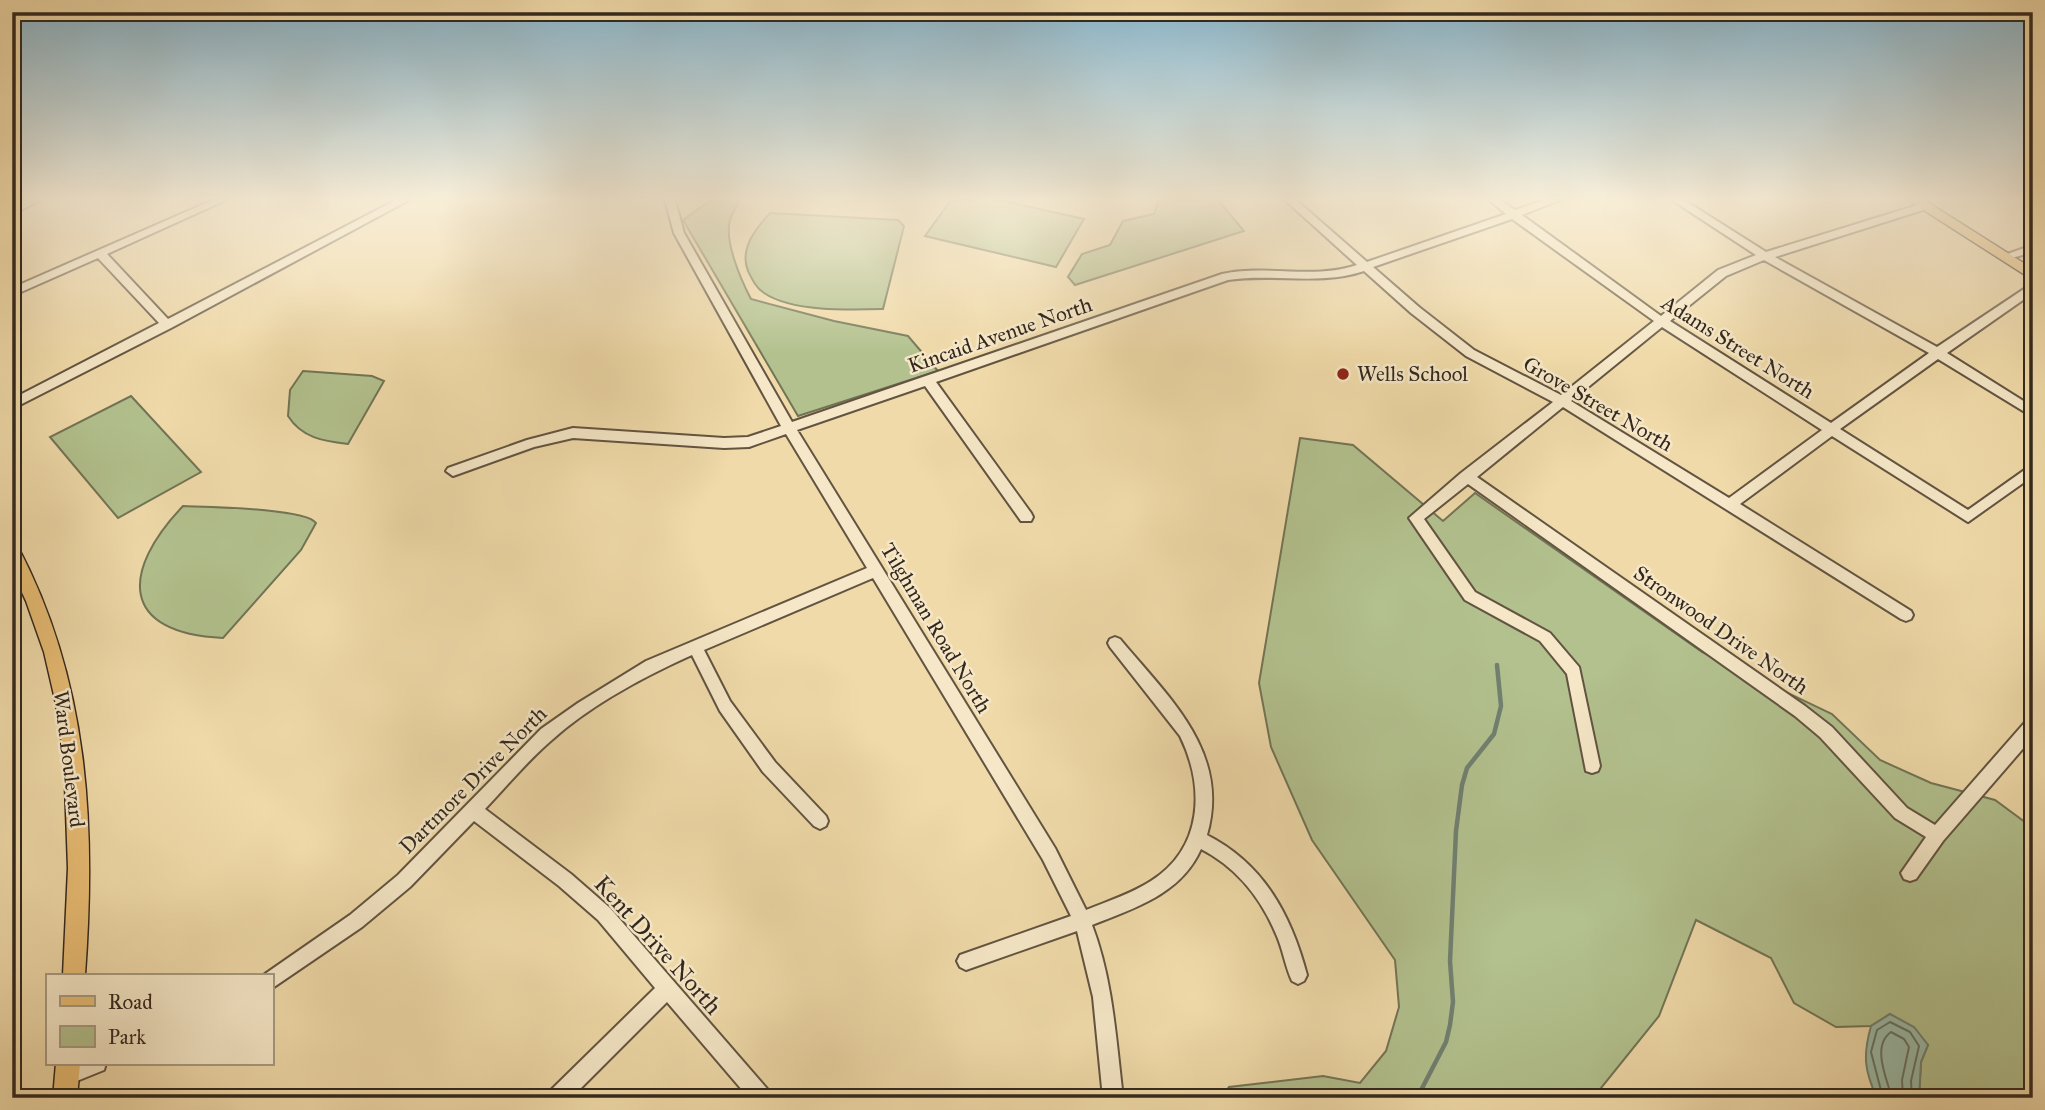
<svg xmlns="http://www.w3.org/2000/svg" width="2045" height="1110" font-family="'IM FELL Great Primer',serif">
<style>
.green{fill:#b2c18e;stroke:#727456;stroke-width:2}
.water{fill:#9abba8;stroke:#718071;stroke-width:2}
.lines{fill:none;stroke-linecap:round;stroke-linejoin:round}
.shore{stroke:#667263;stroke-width:2}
.stream{stroke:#718071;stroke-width:4.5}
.minor-casing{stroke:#625441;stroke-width:4}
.major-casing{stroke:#33281e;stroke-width:3}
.minor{fill:#f5e7c7;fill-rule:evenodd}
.major{fill:#e8bd74;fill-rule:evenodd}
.poi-dot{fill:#8f2418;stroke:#f5e7c7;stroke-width:2.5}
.labels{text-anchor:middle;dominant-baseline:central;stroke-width:5;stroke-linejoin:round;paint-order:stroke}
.street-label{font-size:21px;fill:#33281e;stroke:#f5e7c7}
.poi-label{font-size:21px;fill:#33281e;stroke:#f5e7c7;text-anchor:start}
.near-street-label{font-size:24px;fill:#33281e;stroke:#f5e7c7}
</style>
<rect width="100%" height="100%" fill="#f0daa9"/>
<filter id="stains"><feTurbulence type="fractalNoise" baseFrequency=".00286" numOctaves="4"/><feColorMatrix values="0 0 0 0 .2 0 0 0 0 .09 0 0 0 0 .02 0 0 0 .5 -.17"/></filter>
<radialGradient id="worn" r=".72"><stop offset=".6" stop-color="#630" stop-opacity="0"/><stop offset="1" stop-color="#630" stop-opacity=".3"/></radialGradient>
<!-- green -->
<path class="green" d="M711 200H740C737 206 732 213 730 220 724 241 741 280 751 299L834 321 908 336 938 371 798 416 683 220Z
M951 200H999L1084 219 1056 267 925 236Z
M1159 200H1218L1244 231 1075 285 1068 277 1082 254 1110 245 1123 221 1154 214Z
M770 213 898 220 904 226 883 309C850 310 792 312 764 293 756 288 752 279 748 271 739 249 756 228 770 213Z
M303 371 372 376 384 381 348 444C323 441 302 438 288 416L290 390Z
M131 396 201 472 118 518 50 437Z
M1300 438 1353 445 1443 521 1475 493 1702 652 1832 714 1880 760 1931 783 1995 800 2033 828V1098H1919L1921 1062 1928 1045 1890 1014 1871 1026 1836 1027 1794 1003 1771 958 1696 920 1659 1016 1593 1098H1221L1229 1087 1323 1076 1360 1083 1386 1051 1399 1007 1395 960 1312 840 1271 747 1259 683Z
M183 506C206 507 306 508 316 523L301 550 223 638C119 633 121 571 183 506Z"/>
<!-- water -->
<path class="water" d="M1890 1014 1914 1027 1928 1045 1921 1062 1919 1098H1877C1864 1070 1863 1055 1871 1026Z"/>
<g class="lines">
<!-- shore -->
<path class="shore" d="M1883 1098 1871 1052 1877 1030 1890 1022 1910 1032 1919 1046 1911 1081 1912 1098
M1892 1098C1887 1079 1871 1046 1891 1032L1904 1039 1909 1047 1902 1080 1903 1098"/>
<!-- stream -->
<path class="stream" d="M1417 1098 1446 1042 1450 1025 1453 1002 1450 961 1456 831 1462 785 1467 768 1494 734 1501 706 1497 665"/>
<defs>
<path id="minor" d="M27 200H40L12 215V208Z
M213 200H226L107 254 168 319 396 200H409L171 328 12 409V399L159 323 98 258 12 296V288Z
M665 200H675L684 233 792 422 1222 274C1266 264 1314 280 1357 265L1285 200H1296L1367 262 1506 214 1489 200H1500L1515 210 1545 200H1560L1522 215 1661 316 1718 270 1756 255 1672 200H1684L1766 252 1921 204H1929V208L1775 257 1937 347 2033 283V293L1947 353 2033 407V417L1938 359 1840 429 1968 510 2033 464V476L1968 522 1832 436 1740 504 1911 611 1913 615 1911 619 1906 621 1901 619 1563 407 1477 477 1805 706 1832 727 1907 808 1935 825 2027 720 2033 718V737L1943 841 1916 879 1910 881 1904 879 1901 873 1926 837 1895 818 1820 737 1795 716 1468 484 1424 519 1475 592 1550 633 1579 667 1600 766 1598 771 1592 773 1586 771 1567 674 1540 641 1465 600 1409 518 1461 473 1553 402 1466 356 1411 313 1364 271C1320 286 1272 273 1228 280L936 382 1031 513 1033 517 1031 521H1021L925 386 797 430 1055 848 1086 910C1108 901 1131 894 1151 881 1203 848 1205 787 1180 736L1110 647 1108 643 1110 639 1115 637 1120 639C1168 697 1231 752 1207 835 1264 864 1291 915 1307 975L1304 981 1298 984 1292 981C1285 966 1283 949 1276 934 1261 898 1236 867 1201 849 1181 894 1135 908 1092 925 1113 980 1116 1040 1123 1098H1103L1093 997 1077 931 966 970 960 967 957 961 960 955 1071 916 1043 860 873 578 704 650 730 701 775 762 826 816 828 821 826 826 820 829 814 826 763 772 720 711 692 655C645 676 591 705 553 739 528 760 507 786 485 809L571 874 610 908 769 1091 772 1098H749L667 1002 571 1098H547L550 1091 655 988 598 920 559 886 474 821 410 887 362 927 271 989V975H264L265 974 350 915 398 875 541 729 578 703 646 661 867 568 786 434 749 447 724 448 573 438 534 447 453 476 446 471 448 468 527 440 573 428 724 438 748 437 781 426 674 233ZM1512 219 1654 321 1561 395 1474 350 1419 307 1373 267ZM1764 260 1929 353 1831 423 1670 321 1726 276ZM1662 327 1822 430 1729 498 1571 401Z
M2033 245V252L2005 260 1999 257Z
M74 1063H106L104 1070 67 1085 60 1082 57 1075 60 1068Z"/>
<path id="major" d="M1908 200H1924L2033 269V280Z
M12 545 18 547C89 682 96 826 85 975H63L68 868 64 758 56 704 44 652 26 601 12 571Z
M56 1063H80L77 1098H53Z"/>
</defs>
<!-- minor casing -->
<use href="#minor" class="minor-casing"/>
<!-- major casing -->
<use href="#major" class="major-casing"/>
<!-- minor -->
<use href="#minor" class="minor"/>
<!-- major -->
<use href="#major" class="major"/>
</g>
<!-- sky -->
<linearGradient id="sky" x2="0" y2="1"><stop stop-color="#89b7ce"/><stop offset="0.56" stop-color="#f8eed8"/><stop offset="1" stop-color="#f8eed8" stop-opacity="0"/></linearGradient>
<rect width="2045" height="355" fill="url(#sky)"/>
<!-- markers -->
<circle class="poi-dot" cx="1343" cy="374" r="7"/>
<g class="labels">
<!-- street labels -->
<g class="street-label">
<text transform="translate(1000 335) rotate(-19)">Kincaid Avenue North</text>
<text transform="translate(1738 347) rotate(32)">Adams Street North</text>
<text transform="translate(1598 404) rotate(30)">Grove Street North</text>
<text transform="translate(936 628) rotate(59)">Tilghman Road North</text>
<text transform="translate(1721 630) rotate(35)">Stronwood Drive North</text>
<text transform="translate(69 759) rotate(83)">Ward Boulevard</text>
<text transform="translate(473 780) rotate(-45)">Dartmore Drive North</text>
</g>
<!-- poi labels -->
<g class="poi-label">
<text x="1357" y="374">Wells School</text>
</g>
<!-- near-street labels -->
<g class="near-street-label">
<text transform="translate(658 945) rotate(48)">Kent Drive North</text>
</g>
</g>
<!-- margin -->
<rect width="2045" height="1110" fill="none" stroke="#f0daa9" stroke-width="42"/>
<rect x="14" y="14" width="2017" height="1082" fill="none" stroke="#33281e" stroke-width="3.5"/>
<rect x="21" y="21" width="2003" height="1068" fill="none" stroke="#33281e" stroke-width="2"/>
<!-- legend -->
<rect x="46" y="974" width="228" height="91" fill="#f5e7c7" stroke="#a79b83" stroke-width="2"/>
<rect x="60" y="996" width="35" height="10" fill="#e8bd74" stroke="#a79b83" stroke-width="2"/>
<text x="108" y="1009" font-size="21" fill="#33281e">Road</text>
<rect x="60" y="1026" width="35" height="21" fill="#b2c18e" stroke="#a79b83" stroke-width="2"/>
<text x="108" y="1044" font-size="21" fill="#33281e">Park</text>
<rect width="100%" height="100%" filter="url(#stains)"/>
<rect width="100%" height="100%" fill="url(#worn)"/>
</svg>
